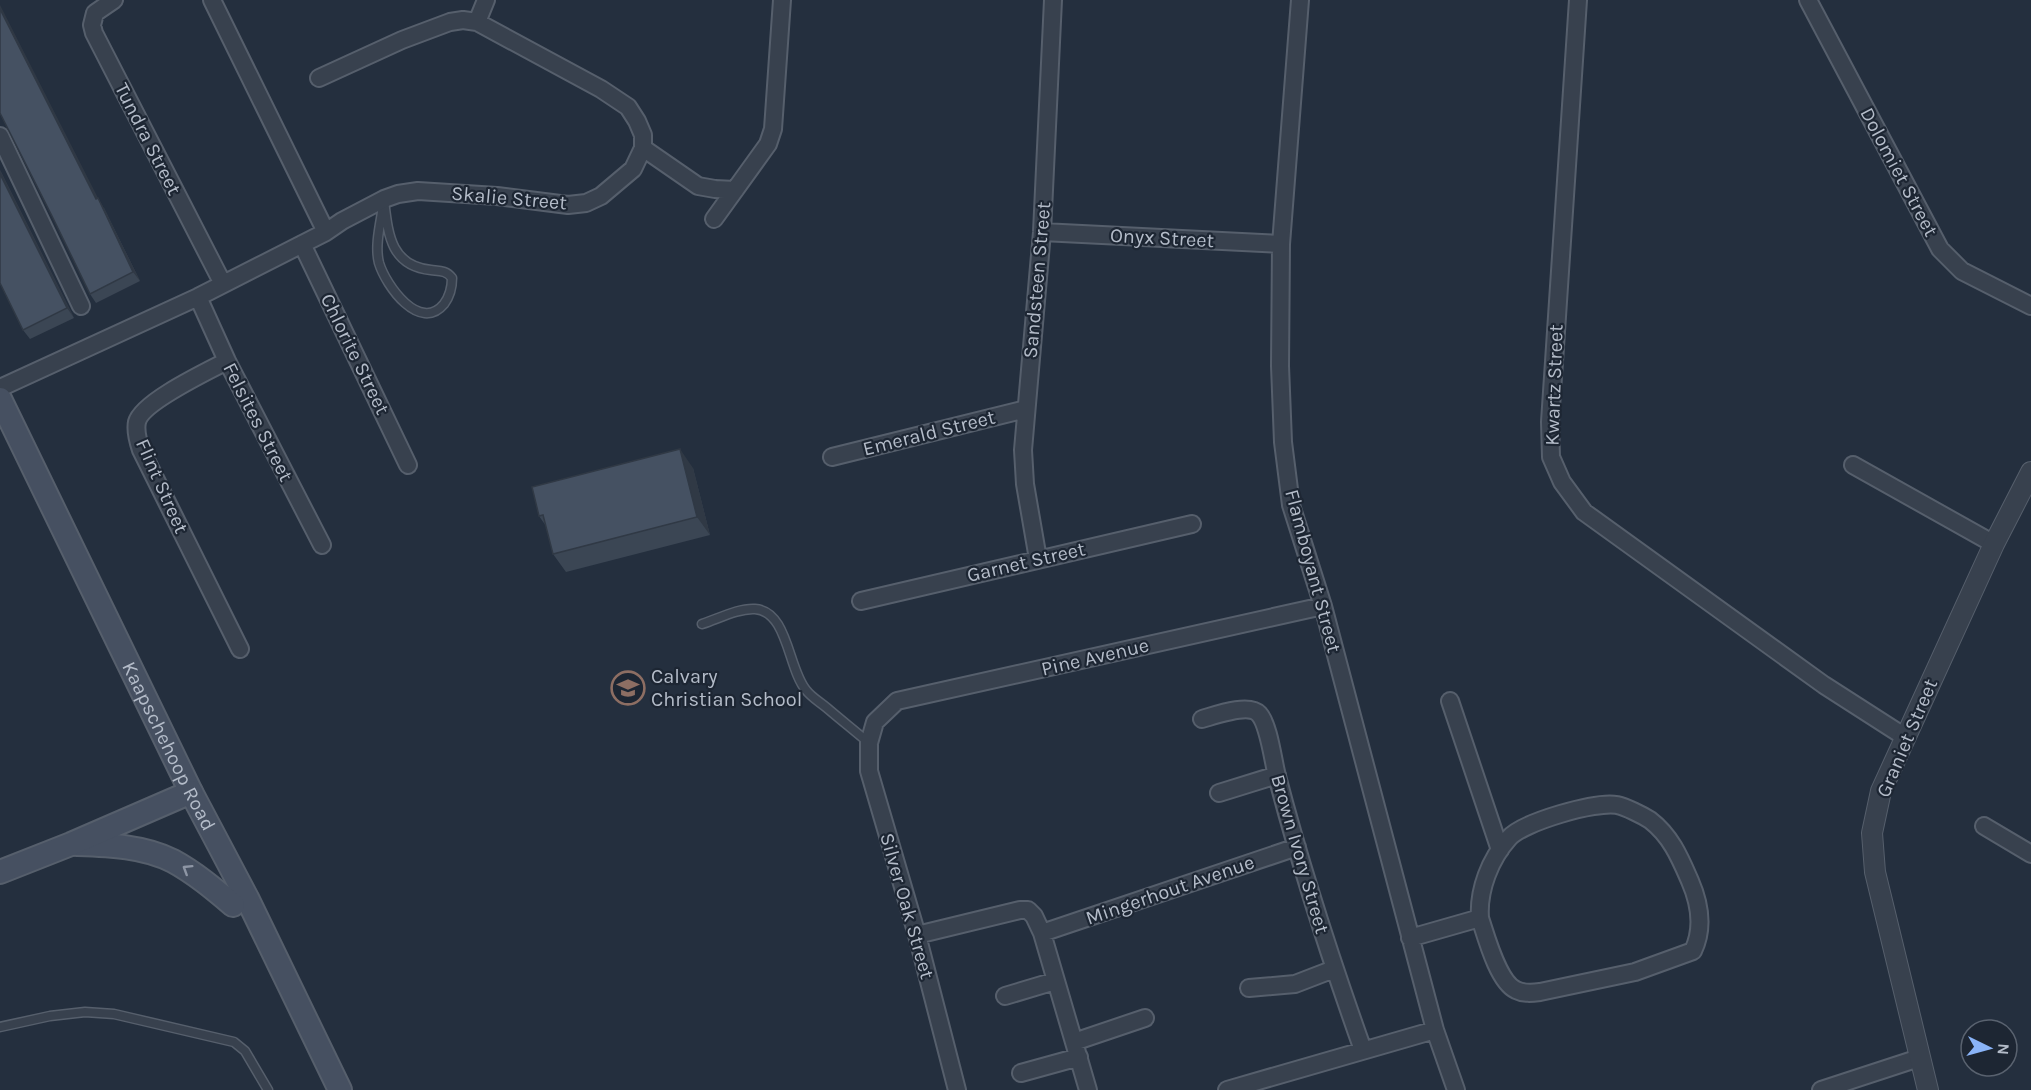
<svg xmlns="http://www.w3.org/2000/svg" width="2031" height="1090" font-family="Karla,sans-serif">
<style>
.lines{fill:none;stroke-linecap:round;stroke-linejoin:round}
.service-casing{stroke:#565f6c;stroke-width:11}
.minor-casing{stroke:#565f6c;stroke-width:20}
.tertiary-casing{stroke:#565f6c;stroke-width:22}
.secondary-casing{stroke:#565f6c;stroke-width:26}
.service{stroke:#38414e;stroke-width:8}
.minor{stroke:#38414e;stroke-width:16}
.tertiary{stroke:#38414e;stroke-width:20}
.secondary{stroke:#465061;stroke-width:22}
.wall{fill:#3b4654}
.shaded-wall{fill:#303945}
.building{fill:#455162;stroke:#303945;stroke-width:1.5}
.oneway{stroke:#8e96a5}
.labels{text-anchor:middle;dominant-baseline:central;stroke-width:4.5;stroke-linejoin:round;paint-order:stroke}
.street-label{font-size:20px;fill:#b4bcc9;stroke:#1d2633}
.poi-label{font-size:20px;fill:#b4bcc9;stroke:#1d2633;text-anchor:start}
</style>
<rect width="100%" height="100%" fill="#242f3e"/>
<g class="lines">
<defs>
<path id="service" d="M384 200C388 233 390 266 431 270 439 271 446 270 452 278 452 287 450 296 444 304 420 333 386 286 379 263 374 244 382 218 384 199
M702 624C718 619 738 608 755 609 788 611 788 669 806 690 811 697 820 702 827 708 841 720 855 731 869 743
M0 1027 50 1016 85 1012 114 1014 234 1042 245 1051 268 1090"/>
<path id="minor" d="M114 0 95 13 92 25 94 33 223 284
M212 0 326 232
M1300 0 1281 244 1280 366 1283 442 1291 505 1323 606 1435 1030 1456 1090
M1578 0 1550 422 1551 457 1562 482 1584 512 1824 685 1905 737
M1808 0 1940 249 1962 271 2031 306
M477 22 486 0
M0 136 81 306
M643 148 698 186 715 189 735 190
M714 219 768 144 773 129 782 0
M1042 232 1281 244
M302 244 408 465
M198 297 227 361 322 545
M227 361C208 371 142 402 137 422 135 431 138 441 141 450L240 649
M0 388 198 297 326 232 342 221 384 199 398 194 418 191 497 196 568 205 586 203 601 196 633 169 643 148V135L637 121 628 107 601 89 477 22 463 20 450 22 402 40 319 78
M832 457 1026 409
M1853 465 1994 544
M1038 559 1025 484 1023 450 1042 232 1053 0
M861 601 1192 524
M1450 701 1500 850
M1202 719C1216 715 1249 703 1259 714 1269 725 1273 761 1277 776 1301 868 1331 960 1363 1050
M1219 793 1277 775
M1984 826 2031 854
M1042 933 1297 847
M917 935 1020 910H1028L1034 916 1042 933 1088 1090
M1410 938 1480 918C1486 936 1498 982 1516 990 1524 994 1532 993 1540 992L1635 972 1693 951C1704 928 1700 904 1690 881 1680 858 1671 836 1650 820 1642 815 1626 807 1617 805 1596 801 1523 822 1509 838 1490 859 1478 890 1480 918
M1249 988 1295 984 1334 969
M1005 996 1055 981
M1074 1042 1145 1018
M1021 1073 1079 1057
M957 1090 917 935 869 771V743L875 722 897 701 1323 606
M1227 1090 1435 1030
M1821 1090 1919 1058"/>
<path id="tertiary" d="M1928 1090 1875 872 1872 833 1881 791 1994 544 2031 472"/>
<g id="secondary">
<path id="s1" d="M0 399 191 792 247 898 340 1090"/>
<path d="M77 844C109 845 144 846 173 861 195 873 214 889 233 905"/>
<path d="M0 872 71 844 191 792"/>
</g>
</defs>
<!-- service casing -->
<use href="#service" class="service-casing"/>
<!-- minor casing -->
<use href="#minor" class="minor-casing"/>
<!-- tertiary casing -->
<use href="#tertiary" class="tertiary-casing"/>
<!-- secondary casing -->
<use href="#secondary" class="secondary-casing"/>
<!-- service -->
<use href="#service" class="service"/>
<!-- minor -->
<use href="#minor" class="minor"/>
<!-- tertiary -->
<use href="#tertiary" class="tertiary"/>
<!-- secondary -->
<use href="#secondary" class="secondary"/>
</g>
<!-- wall -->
<path class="wall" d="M0 170 74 318 30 339 23 330Z
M104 208 140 281 96 303 90 294Z
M693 468 710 535 566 572 553 554 546 526 539 516Z"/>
<!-- shaded-wall -->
<path class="shaded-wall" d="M0 5 98 198 104 208 140 281 133 272 96 199 0 9Z
M0 170 74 318 67 308 0 174Z
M680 449 693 468 710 535 697 517Z"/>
<!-- building -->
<path class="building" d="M0 9 96 199 98 198 133 272 90 294 52 216 0 113Z
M0 174 67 308 23 330 0 283Z
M680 449 697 517 553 554 543 515 539 516 532 487Z"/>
<!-- one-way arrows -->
<defs><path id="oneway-chevron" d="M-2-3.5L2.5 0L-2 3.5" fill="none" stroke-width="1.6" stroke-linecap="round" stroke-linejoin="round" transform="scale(1.5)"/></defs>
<use class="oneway" href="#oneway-chevron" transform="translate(187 869) rotate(-148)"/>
<!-- icons -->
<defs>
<symbol id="school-ring" viewBox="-11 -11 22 22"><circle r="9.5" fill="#1d2633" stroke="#8d6e63" stroke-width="1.5"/><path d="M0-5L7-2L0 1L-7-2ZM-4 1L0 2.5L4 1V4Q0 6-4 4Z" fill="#8d6e63"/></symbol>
</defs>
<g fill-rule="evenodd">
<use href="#school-ring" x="609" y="669" width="38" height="38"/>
</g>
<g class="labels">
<!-- street labels -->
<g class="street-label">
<text transform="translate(148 139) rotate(63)">Tundra Street</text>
<text transform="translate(1899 172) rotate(62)">Dolomiet Street</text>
<text transform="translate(509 198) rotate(5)">Skalie Street</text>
<text transform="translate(1162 238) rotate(3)">Onyx Street</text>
<text transform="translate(1037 280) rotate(-85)">Sandsteen Street</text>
<text transform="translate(355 354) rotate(64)">Chlorite Street</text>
<text transform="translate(1554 385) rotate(-88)">Kwartz Street</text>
<text transform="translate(258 422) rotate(63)">Felsites Street</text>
<text transform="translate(929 433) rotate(-14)">Emerald Street</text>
<text transform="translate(162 486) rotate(66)">Flint Street</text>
<text transform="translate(1026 562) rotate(-13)">Garnet Street</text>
<text transform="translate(1313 571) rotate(75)">Flamboyant Street</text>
<text transform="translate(1095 657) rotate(-13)">Pine Avenue</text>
<text transform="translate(1907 738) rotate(-67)">Graniet Street</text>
<text stroke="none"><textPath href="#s1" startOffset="386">Kaapschehoop Road</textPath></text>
<text transform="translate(1300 854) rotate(74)">Brown Ivory Street</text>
<text transform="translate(1170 890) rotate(-19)">Mingerhout Avenue</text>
<text transform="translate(907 906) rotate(74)">Silver Oak Street</text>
</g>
<!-- poi labels -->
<g class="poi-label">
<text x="651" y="676">Calvary<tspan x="651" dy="23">Christian School</tspan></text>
</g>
</g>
<!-- north arrow -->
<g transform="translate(1989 1048) rotate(95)"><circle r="28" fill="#1d2633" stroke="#59626f" stroke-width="1.5"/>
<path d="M0-4.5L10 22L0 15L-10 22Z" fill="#8ab4f8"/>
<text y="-9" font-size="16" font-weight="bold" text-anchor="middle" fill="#b4bcc9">N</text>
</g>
</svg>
